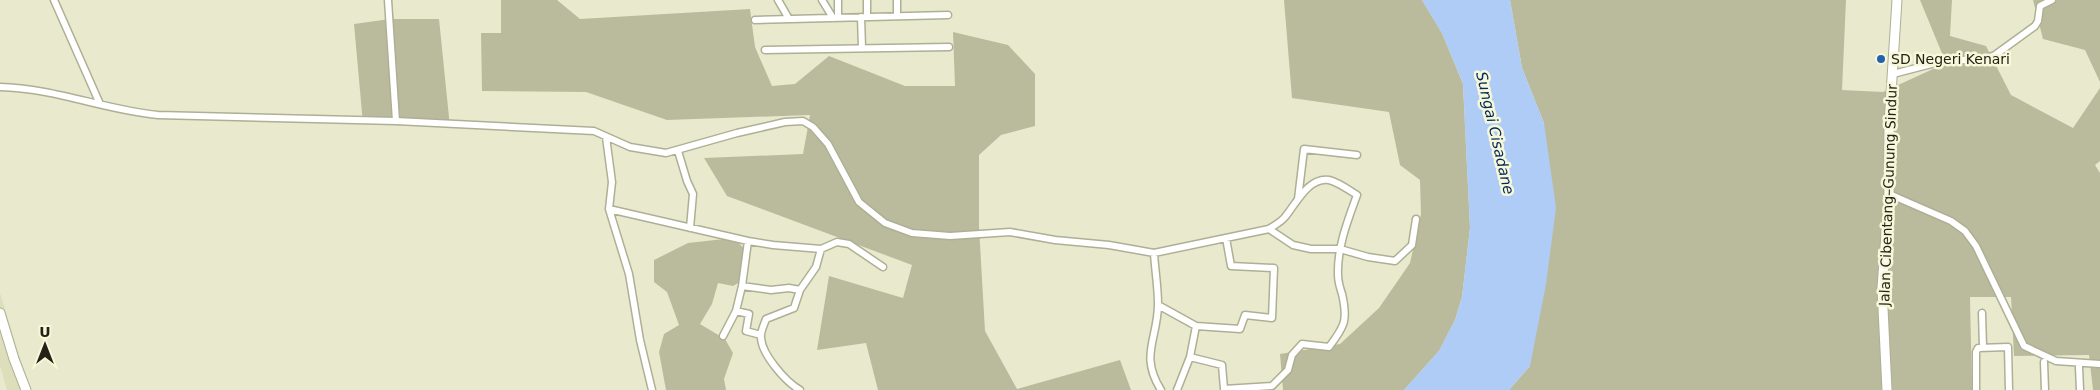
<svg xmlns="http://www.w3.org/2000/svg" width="2100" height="390" font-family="'DejaVu Sans',sans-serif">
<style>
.built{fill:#dddebb}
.green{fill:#babb9d}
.water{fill:#aeccf5}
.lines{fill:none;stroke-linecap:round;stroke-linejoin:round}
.street-casing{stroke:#aeaf94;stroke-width:9}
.secondary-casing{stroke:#aeaf94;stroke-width:11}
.street{stroke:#fff;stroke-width:6}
.secondary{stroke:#fff;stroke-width:9}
.poi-dot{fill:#2260b2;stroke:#f7f7da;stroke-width:2}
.labels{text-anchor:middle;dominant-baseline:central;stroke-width:5;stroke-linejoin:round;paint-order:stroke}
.poi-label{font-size:14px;fill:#222217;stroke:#f7f7da;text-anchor:start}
.street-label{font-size:14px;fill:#222217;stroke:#f7f7da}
.water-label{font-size:15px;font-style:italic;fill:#032958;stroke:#f7f7da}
</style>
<rect width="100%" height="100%" fill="#e9eacd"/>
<!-- built -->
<path class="built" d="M0 293 30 390H7L0 366Z"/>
<!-- green -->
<path class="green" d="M501 0H557L580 19 750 9 755 47 772 86 795 84 829 56 905 86H955L953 32 1008 45 1035 74V126L1001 135 979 155V227L985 331 1017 389 1120 360 1131 390H878L866 343 817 350 829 276 903 298 912 265 727 196 704 158 803 154 810 115 667 120 586 92 482 91 481 33H501Z
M1284 0H1422L1442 33 1463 84 1470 228 1462 297 1455 320 1439 351 1404 390H1283L1280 354 1340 344 1379 308 1410 263 1421 214 1420 180 1400 165 1389 112 1292 98Z
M1510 0H1846L1842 90 1883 92 1946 63 1920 0H1952L1950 36 1986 46 2011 95 2073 128 2100 88V161L2095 165 2100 173V390H2093L2089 355 2014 356 2011 297H1970L1972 390H1509L1530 366 1544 123 1522 68Z
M2033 0H2100V82L2085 50 2043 39Z
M390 19H439L450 127 363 124 354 24Z
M733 238 748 252 745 279 733 286 718 283 712 304 700 324 725 339 733 353 724 379 726 390H666L659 352 664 334 679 325 667 292 654 282V260L688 243Z"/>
<!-- water -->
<path class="water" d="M1422 0H1510L1522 68 1544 123 1556 208 1546 284 1530 366 1509 390H1404L1439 351 1455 320 1462 297 1470 228 1463 84 1442 33Z"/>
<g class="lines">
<defs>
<path id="street" d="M54 0 100 104
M388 0 396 121
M778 0 789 19
M822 0 833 18
M867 0V17
M897 16V0
M861 17 862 48
M838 18V0
M755 20 948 15
M765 50 949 47
M1893 74 1943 61 1985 59 1995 55 2035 26 2038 21 2040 6 2052 0
M0 87C54 88 105 110 158 115L396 121 594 131 630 147 666 153 737 133 785 122 803 121 813 127 828 144 859 202 885 223 912 233 950 236 1010 232 1055 240 1109 245 1154 253 1269 229C1275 225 1281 222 1285 217 1296 204 1308 177 1329 180 1338 182 1349 190 1357 195 1348 220 1337 247 1338 275 1338 281 1340 288 1342 294 1348 320 1345 326 1329 347L1302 344 1292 355 1288 370 1272 386 1224 389 1222 365 1190 357
M606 137 612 182 609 209 629 274 640 340 652 390
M678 151 687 181 693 194 690 228
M1889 194 1951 221 1965 231 1976 246 2024 346 2056 361 2100 364
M1298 199 1304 149 1357 155
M609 209 748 241 773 245 821 249 837 242 849 244 883 267
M1269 229 1293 245 1311 249H1340L1368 257 1395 261 1412 245 1416 219
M1154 253C1155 270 1158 287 1158 304 1158 339 1139 355 1161 390
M742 286 771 290 789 288 800 290
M1158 305 1196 326 1240 329 1245 315 1272 318 1274 268 1231 266 1226 238
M736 311 749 314 746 331 761 335
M1982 313 1983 347
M723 336 736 311 742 286 748 241
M2044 362 2045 390
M2079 367 2080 390
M800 390C786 382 762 355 761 338 760 332 764 325 766 319L794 308 800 290 816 267 821 249
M1177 390 1190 357 1196 326
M1976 390V352L1978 348 2008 347 2009 390"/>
<path id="secondary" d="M0 313 14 359 26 390
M1887 390 1882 288 1889 194V125L1897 0"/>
</defs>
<!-- street casing -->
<use href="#street" class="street-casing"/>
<!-- secondary casing -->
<use href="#secondary" class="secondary-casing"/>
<!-- street -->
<use href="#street" class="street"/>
<!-- secondary -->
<use href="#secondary" class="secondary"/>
</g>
<!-- markers -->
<circle class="poi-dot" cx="1881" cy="59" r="5"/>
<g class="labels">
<!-- poi labels -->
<g class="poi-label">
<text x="1891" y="59">SD Negeri Kenari</text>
</g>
<!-- street labels -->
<g class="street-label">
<text transform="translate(1888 195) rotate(-88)">Jalan Cibentang–Gunung Sindur</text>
</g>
<!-- water labels -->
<g class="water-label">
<text transform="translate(1495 133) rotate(77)">Sungai Cisadane</text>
</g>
</g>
<!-- north arrow -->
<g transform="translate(45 345)" stroke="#f7f7da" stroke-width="4" paint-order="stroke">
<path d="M0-4L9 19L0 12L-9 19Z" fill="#222217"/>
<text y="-8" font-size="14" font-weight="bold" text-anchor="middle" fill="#222217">U</text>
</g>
</svg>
